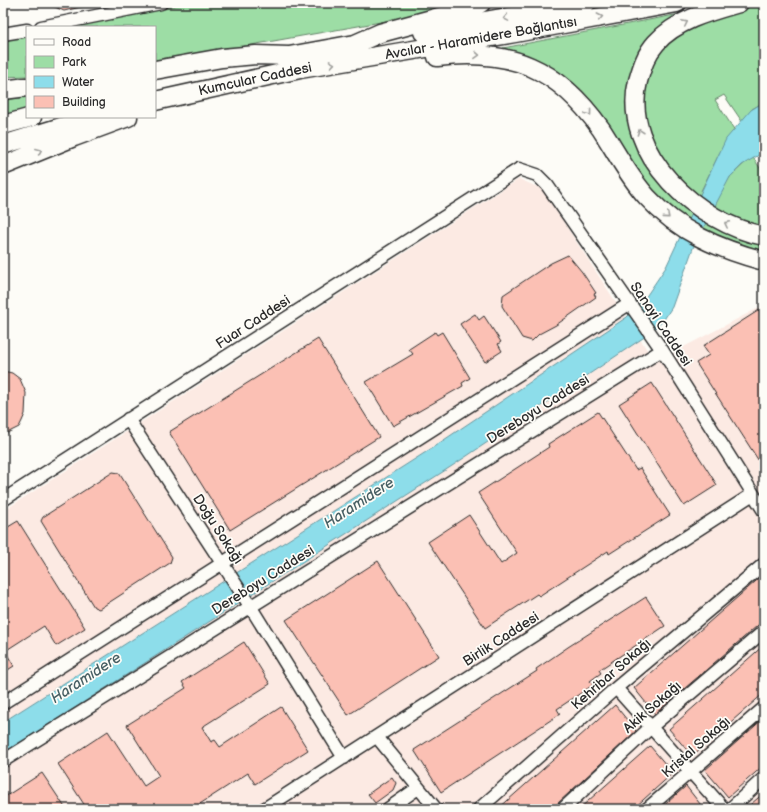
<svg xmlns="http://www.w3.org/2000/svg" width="767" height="812" font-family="'Balsamiq Sans',sans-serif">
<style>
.built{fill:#fceae3}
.green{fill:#9ddda5;stroke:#648468}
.water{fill:#8dddea;stroke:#66969e}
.building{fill:#fbc0b4;stroke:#2b2b2b}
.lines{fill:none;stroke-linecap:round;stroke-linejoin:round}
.minor-casing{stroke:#2b2b2b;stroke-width:15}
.highway-casing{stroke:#2b2b2b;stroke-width:21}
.minor{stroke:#fdfcf7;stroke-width:12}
.highway{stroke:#fdfcf7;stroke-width:18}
.oneway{stroke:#9e9e9b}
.labels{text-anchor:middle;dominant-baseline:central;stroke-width:3.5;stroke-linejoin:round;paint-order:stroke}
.street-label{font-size:14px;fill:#2b2b2b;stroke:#fdfcf7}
.water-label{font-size:15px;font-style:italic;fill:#486064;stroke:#fdfcf7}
</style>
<rect width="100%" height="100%" fill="#fdfcf7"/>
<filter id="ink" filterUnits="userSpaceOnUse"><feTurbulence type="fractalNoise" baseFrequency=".025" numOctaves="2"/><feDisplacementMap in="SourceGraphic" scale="8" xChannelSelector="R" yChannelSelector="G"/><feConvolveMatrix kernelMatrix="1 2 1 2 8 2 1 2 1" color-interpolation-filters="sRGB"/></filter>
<g filter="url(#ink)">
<!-- built -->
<path class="built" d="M519 179 542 189 655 362 764 305V809H3V511Z"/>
<!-- green -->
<path class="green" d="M189 3H454L439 11 392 20 155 62V27H66Z
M764 3V102L752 109 743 123 724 95 715 100 739 137 720 152 701 191 716 199 730 177 752 156 764 174V228L722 214 682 185 658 152 644 120 646 69 657 52 683 30 721 13Z
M680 14 656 33 632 75 646 159 764 244V254C733 242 696 233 671 210 631 173 609 107 566 77 547 63 525 56 503 48Z
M27 35V76L3 77V39Z
M27 97V109L3 116V100Z"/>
<!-- water -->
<path class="water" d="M764 102V152L742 165 730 177 693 248 672 307 663 321 643 338 452 466 3 754V722L426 452 627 317 645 298 666 267 726 139 751 110Z"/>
<!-- building -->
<path class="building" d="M46 3H85V6L64 11Z
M568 255 582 272 596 293 594 294 596 297 556 325 539 334 532 341 522 338 502 306 503 295 551 263Z
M764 307V469L696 363 709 355 703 346Z
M475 314 479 320 484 316 501 342 498 344 502 351 485 362 460 324Z
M435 332 437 335 442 332 470 378 462 383 463 386 393 426 366 382 413 354 409 349Z
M318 339 379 437 230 530 169 432Z
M3 371 12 373 20 379 26 393 25 414 22 421 19 427 3 435Z
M652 383 717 485 684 506 619 404Z
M598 412 636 470 640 468 670 515 609 554 608 551 539 596 537 594 485 628 428 542 469 515 501 564 517 553 478 493 549 447 548 444Z
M113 472 119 473 172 557 170 563 99 609 94 607 41 521 43 517Z
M18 521 85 628 56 646 44 626 5 651 14 666 3 673V530Z
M378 561 439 656 348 715 286 620Z
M764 574V620L655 714 634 688Z
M646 597 665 626 599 670 601 673 590 681 593 685 557 709 560 714 441 792 414 750 537 671 536 669 568 647Z
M244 642 270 684 202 727 211 742 215 740 220 747 281 707 308 750 255 784 248 773 192 809H87L58 764 108 731 144 786 159 776 127 725 186 688 182 682Z
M764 645V693L692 756 669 729Z
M615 705 636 731 557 804 552 809H498Z
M764 718V765L728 797 705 770Z
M650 746 673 773 633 809H579Z
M42 773 66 809H5L3 806V798Z
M392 777 396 783 393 790 375 803 368 794Z
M686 786 704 809H660Z
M764 793V809H745Z"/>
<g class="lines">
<defs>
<path id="minor" d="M41 27 161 3
M3 34 27 30
M128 419 250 606 344 758
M3 500 519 169 537 175 547 185 662 350 764 511
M616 688 724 809
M3 703 629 304
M377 737 436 809
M3 761 662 350
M264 809 753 494
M388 809 418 788
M479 809 616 688 764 564
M563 809 651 727 764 631
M647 809 764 708
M730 809 764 778"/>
<path id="highway" d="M739 3C711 11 676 20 656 43 646 54 642 67 638 81 620 154 699 224 764 236
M423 32 586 3
M437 57C511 48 558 68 601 129 616 152 628 176 647 197 679 232 719 249 764 261
M155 70 222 58 256 55 289 56 355 44 380 33 458 12 481 3
M3 90 27 87
M155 101 300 69 515 33 677 3
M3 125 32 117
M3 145 93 117
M3 166 74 137 128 117"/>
</defs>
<!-- minor casing -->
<use href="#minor" class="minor-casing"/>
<!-- highway casing -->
<use href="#highway" class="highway-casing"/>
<!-- minor -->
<use href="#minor" class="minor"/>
<!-- highway -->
<use href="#highway" class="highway"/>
</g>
<!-- one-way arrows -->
<defs><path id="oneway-chevron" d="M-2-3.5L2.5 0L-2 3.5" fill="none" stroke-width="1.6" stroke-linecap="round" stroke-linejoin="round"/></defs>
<g class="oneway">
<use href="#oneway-chevron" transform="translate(600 17) rotate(-11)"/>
<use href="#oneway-chevron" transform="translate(506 18) rotate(170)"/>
<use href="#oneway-chevron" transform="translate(685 23) rotate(-26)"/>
<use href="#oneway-chevron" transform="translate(477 55) rotate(2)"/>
<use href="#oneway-chevron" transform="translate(332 64) rotate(-9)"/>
<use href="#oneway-chevron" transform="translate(589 113) rotate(53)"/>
<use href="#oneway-chevron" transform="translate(640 132) rotate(-109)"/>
<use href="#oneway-chevron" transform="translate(39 151) rotate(-23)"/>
<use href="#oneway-chevron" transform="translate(667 216) rotate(41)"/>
<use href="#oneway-chevron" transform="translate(727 224) rotate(-153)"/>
</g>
</g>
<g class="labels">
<!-- street labels -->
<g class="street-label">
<text transform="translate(481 38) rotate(-10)">Avcılar - Haramidere Bağlantısı</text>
<text transform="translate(255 79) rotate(-12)">Kumcular Caddesi</text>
<text transform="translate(253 322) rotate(-33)">Fuar Caddesi</text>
<text transform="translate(661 324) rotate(56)">Sanayi Caddesi</text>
<text transform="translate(538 409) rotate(-32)">Dereboyu Caddesi</text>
<text transform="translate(218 529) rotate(57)">Doğu Sokağı</text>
<text transform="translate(263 580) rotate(-32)">Dereboyu Caddesi</text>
<text transform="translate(501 639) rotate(-33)">Birlik Caddesi</text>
<text transform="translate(611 674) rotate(-41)">Kehribar Sokağı</text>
<text transform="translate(652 707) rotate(-41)">Akik Sokağı</text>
<text transform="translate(696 747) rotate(-41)">Kristal Sokağı</text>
</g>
<!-- water labels -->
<g class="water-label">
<text transform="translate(359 503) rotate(-33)">Haramidere</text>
<text transform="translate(86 678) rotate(-33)">Haramidere</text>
</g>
</g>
<!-- margin -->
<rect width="767" height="812" fill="none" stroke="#fdfcf7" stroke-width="16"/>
<rect x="8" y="8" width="751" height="796" fill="none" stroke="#2b2b2b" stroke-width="1.5" filter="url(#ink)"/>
<!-- legend -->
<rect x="26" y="26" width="130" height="92" fill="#fdfcf7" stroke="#a9a8a5"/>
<rect x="34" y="39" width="20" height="6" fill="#fdfcf7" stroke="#a9a8a5"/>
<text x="62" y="46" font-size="12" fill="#2b2b2b">Road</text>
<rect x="34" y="56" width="20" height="12" fill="#9ddda5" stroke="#a9a8a5"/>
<text x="62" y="66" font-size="12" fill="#2b2b2b">Park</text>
<rect x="34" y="76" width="20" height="12" fill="#8dddea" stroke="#a9a8a5"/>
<text x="62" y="86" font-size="12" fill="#2b2b2b">Water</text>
<rect x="34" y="96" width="20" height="12" fill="#fbc0b4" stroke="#a9a8a5"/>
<text x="62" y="106" font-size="12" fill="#2b2b2b">Building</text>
</svg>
